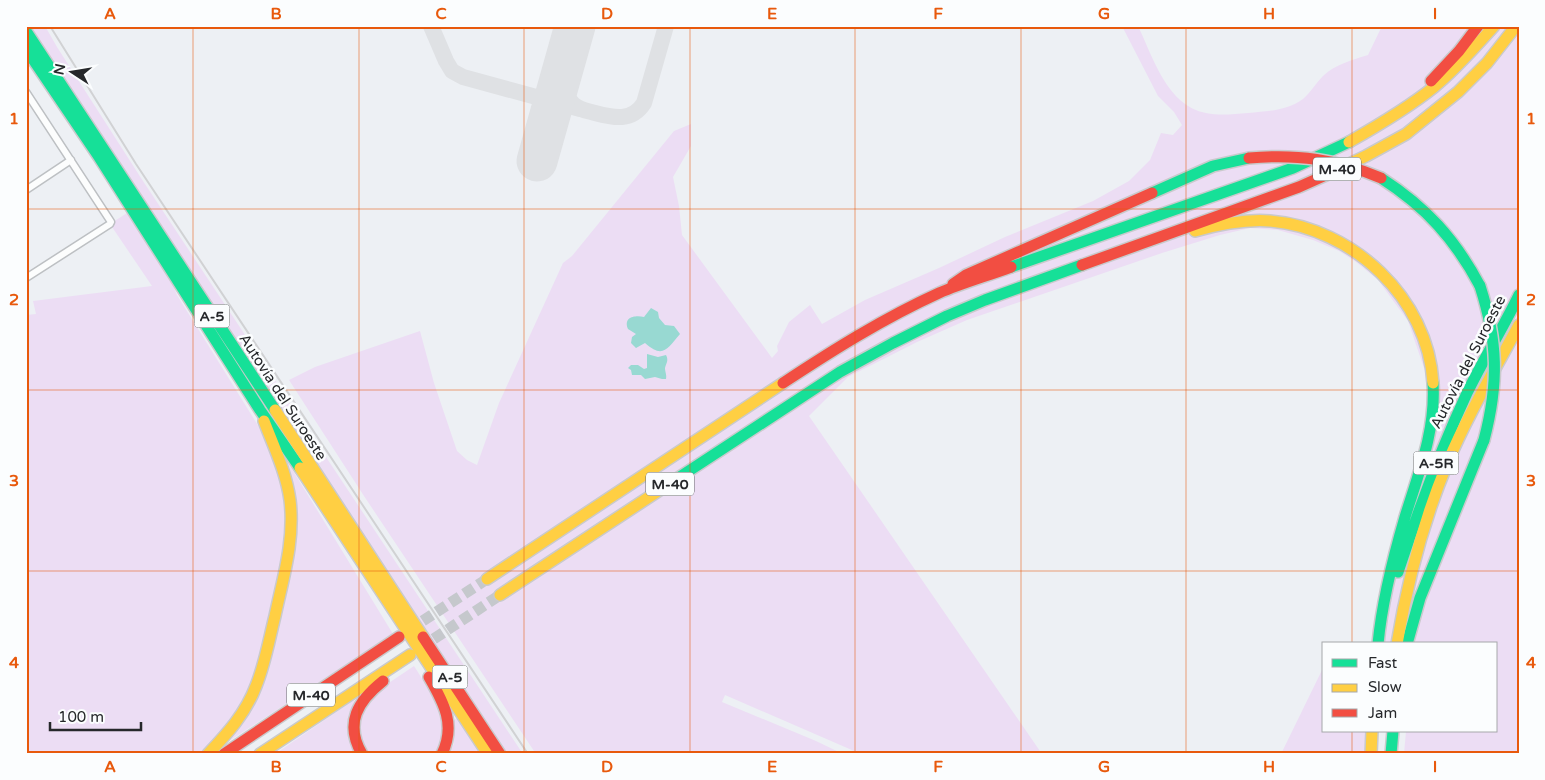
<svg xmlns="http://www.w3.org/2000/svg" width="1545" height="780" font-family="'Varela Round',sans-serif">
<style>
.green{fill:#ecddf4}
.water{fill:#98d9d2}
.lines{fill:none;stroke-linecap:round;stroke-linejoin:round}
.taxiway{stroke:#dfe1e4;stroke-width:16}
.runway{stroke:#dfe1e4;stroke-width:41}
.highway-tunnel{stroke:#c5c8cc;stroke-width:11;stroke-dasharray:11 5.5;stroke-linecap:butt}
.street-casing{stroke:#bdc0c3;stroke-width:9}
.fast-casing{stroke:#c9cacc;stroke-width:14}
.slow-casing{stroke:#c9cacc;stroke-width:14}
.jam-casing{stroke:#c9cacc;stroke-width:14}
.street{stroke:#fcfdfd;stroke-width:6}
.fast{stroke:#16e098;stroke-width:11}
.slow{stroke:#ffcf43;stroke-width:11}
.jam{stroke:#f24e42;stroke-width:11}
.rail{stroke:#d1d2d4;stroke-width:2}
.fast-bridge-casing{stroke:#c9cacc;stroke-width:14;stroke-linecap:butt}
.jam-bridge-casing{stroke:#c9cacc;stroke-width:14;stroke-linecap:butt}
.fast-bridge{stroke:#16e098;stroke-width:11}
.jam-bridge{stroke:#f24e42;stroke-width:11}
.grid{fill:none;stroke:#e8590c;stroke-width:1;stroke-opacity:0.55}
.labels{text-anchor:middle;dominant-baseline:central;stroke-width:5;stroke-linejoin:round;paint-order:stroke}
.shield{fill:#fbfdfe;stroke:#66686a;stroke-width:1}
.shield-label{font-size:14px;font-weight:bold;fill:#26282b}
.street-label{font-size:15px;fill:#26282b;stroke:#fbfdfe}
.neatline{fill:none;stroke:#e8590c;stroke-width:2}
.grid-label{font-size:16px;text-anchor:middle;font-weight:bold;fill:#e8590c}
</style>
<rect width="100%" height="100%" fill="#edf0f4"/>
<!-- green -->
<path class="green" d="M30 26H45L57 47 141 178 523 754H506Z
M1122 26H1138C1153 57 1167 106 1206 113 1220 116 1234 114 1248 113 1267 111 1287 111 1303 99 1311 92 1316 83 1323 76 1336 64 1352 60 1368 55L1382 26H1519V754H1404L1406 731H1496V644H1373L1421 457 1427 426 1429 394 1426 374 1408 321 1378 280 1356 262 1339 251 1313 240 1278 230 1250 228 1220 235 1162 253 967 320 917 342 848 377 809 416 1042 754H861L725 695 722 702 816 741 843 754H536L364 496 289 380 315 367 420 331 434 383 457 451 467 460 477 465 499 403 563 263 572 256 674 131 691 124V146L673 177 679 206 682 235 772 358 778 351 777 346 789 322 810 305 822 324 865 300 939 268 1005 237 1093 201 1129 181 1150 160 1161 133 1173 135 1182 125 1174 112 1158 96Z
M127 213 170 278 177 295 264 435 280 470 286 505 285 549 256 672 248 693 238 713 213 744 201 754H26V315L36 314 33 301 152 286 110 224Z
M273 438 393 634 223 745 258 694 269 668 285 602 296 534 289 472Z
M414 666C421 677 443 710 445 721 446 733 441 745 434 754H368C339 708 381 689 414 666Z
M1324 666V731H1366L1365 754H1281Z
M355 699C347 720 346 732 354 754H275Z
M457 718 481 754H448L454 744V720Z"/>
<!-- water -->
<path class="water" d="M651 308 658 312 659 318 665 325 674 326 680 334C667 349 663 359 645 343L636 348 631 343 632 337 636 334 628 329C623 317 635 315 644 317Z
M647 354 658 357 666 355C669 361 666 363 665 368 665 372 667 375 666 379H662L655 377 645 379 641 375H632L631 370 628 368 631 365H638L644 369 647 368Z"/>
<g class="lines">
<!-- taxiway -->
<path class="taxiway" d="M431 26 446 61 452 71 463 77 580 109
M562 73C562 84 565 97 574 105 580 110 588 111 595 113 614 118 632 122 644 103L666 26"/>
<!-- runway -->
<path class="runway" d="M537 161 575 26"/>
<!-- highway-tunnel -->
<path class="highway-tunnel" d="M409 630 487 579
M420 648 500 595"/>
<defs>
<path id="street" d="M26 92 111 222 110 224 26 278
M26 190 71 160"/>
<path id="fast" d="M26 31 275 410
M26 49 99 157 260 410 300 468
M1381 178C1426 207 1455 239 1480 286
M1152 193 1213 166 1249 158
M1011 267 1293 168 1349 142
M675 480 840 372 893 343 947 316 985 300 1082 265
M1398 572C1418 511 1440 451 1467 393 1483 360 1503 328 1519 295
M1378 644C1382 601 1393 558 1405 517 1419 472 1436 430 1433 383
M1407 644 1420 598 1484 440
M1391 754 1393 731"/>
<path id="slow" d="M1349 142C1379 125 1408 108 1434 87 1456 69 1475 47 1494 26
M1328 174 1366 156 1406 134 1458 92 1487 63 1516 26
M1195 231C1220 224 1244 219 1270 221 1353 228 1428 298 1433 383
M275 410 423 637
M300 468 488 754
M487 579 783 383
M500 595 675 480
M1397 644C1407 583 1423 522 1447 464 1467 416 1494 371 1519 325
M208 754C227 734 246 713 256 686 265 664 269 640 275 616 283 578 295 540 290 500 286 472 274 447 264 421
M260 754 410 655
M1371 754 1372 731"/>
<path id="jam" d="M1431 81 1459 51 1478 26
M1082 265 1299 187 1328 174
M953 284 966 275 1152 193
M783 383C833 350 884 318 939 293 962 283 987 276 1011 267
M423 637 500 754
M429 677C444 703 456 725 442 754
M224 754 399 637
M362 754C344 723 358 701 383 681"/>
</defs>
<!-- street casing -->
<use href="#street" class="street-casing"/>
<!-- fast casing -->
<use href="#fast" class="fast-casing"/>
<!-- slow casing -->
<use href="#slow" class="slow-casing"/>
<!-- jam casing -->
<use href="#jam" class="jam-casing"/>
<!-- street -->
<use href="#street" class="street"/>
<!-- fast -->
<use href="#fast" class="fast"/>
<!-- slow -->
<use href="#slow" class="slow"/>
<!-- jam -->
<use href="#jam" class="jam"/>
<!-- rail -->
<path class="rail" d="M50 26 136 164 528 754"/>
<defs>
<path id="fast-bridge" d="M1480 286C1498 342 1499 383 1484 440"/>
<path id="jam-bridge" d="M1249 158C1298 154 1336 159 1381 178"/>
</defs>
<!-- fast-bridge casing -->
<use href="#fast-bridge" class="fast-bridge-casing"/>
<!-- jam-bridge casing -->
<use href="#jam-bridge" class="jam-bridge-casing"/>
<!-- fast-bridge -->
<use href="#fast-bridge" class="fast-bridge"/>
<!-- jam-bridge -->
<use href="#jam-bridge" class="jam-bridge"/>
</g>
<!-- grid -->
<path class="grid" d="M193 26V754M359 26V754M524 26V754M690 26V754M855 26V754M1021 26V754M1186 26V754M1352 26V644M26 209H1519M26 390H1519M26 571H1519M1352 731V754"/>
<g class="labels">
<!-- shield labels -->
<g class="shield">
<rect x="1313" y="157.5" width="48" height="23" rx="4"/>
<rect x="194.5" y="304.5" width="35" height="23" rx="4"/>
<rect x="1413.5" y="451.5" width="45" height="23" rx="4"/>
<rect x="646" y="472.5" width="48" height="23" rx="4"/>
<rect x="432.5" y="665.5" width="35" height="23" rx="4"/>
<rect x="287" y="683.5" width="48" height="23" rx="4"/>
</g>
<g class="shield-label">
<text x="1337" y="169">M-40</text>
<text x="212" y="316">A-5</text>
<text x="1436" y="463">A-5R</text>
<text x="670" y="484">M-40</text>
<text x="450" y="677">A-5</text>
<text x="311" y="695">M-40</text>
</g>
<!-- street labels -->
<g class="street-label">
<text transform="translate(1468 362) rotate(-63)">Autovía del Suroeste</text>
<text transform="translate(283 397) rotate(57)">Autovía del Suroeste</text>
</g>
</g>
<!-- border -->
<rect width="1545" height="780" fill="none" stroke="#fbfdfe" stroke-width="55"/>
<!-- legend -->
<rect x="1322" y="642" width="175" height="90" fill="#fbfdfe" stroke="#a6a8aa"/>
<rect x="1332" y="659" width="25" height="8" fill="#16e098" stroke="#a6a8aa"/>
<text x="1368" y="668" font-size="15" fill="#26282b">Fast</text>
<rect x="1332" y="684" width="25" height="8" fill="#ffcf43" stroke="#a6a8aa"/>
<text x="1368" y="692" font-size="15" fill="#26282b">Slow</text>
<rect x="1332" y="709" width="25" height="8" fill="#f24e42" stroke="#a6a8aa"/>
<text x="1368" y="718" font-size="15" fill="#26282b">Jam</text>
<!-- north arrow -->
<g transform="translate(72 72) rotate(282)" stroke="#fbfdfe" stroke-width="4" paint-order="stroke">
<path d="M0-4L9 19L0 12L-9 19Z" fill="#26282b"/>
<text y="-8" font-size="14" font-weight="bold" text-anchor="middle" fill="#26282b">N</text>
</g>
<!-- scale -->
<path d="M50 722v8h91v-8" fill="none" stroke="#26282b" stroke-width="2.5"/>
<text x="58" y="722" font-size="15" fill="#26282b" stroke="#fbfdfe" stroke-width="4" paint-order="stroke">100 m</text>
<rect x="28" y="28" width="1490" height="724" class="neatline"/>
<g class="grid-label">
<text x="110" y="19">A</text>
<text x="276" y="19">B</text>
<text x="441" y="19">C</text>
<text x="607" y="19">D</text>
<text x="772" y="19">E</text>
<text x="938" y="19">F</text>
<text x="1104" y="19">G</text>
<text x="1269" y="19">H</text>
<text x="1435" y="19">I</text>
<text x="14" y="124">1</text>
<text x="1531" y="124">1</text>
<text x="14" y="305">2</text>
<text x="1531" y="305">2</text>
<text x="14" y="486">3</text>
<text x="1531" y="486">3</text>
<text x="14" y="668">4</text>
<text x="1531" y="668">4</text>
<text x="110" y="772">A</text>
<text x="276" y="772">B</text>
<text x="441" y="772">C</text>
<text x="607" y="772">D</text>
<text x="772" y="772">E</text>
<text x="938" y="772">F</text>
<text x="1104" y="772">G</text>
<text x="1269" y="772">H</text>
<text x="1435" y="772">I</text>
</g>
</svg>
